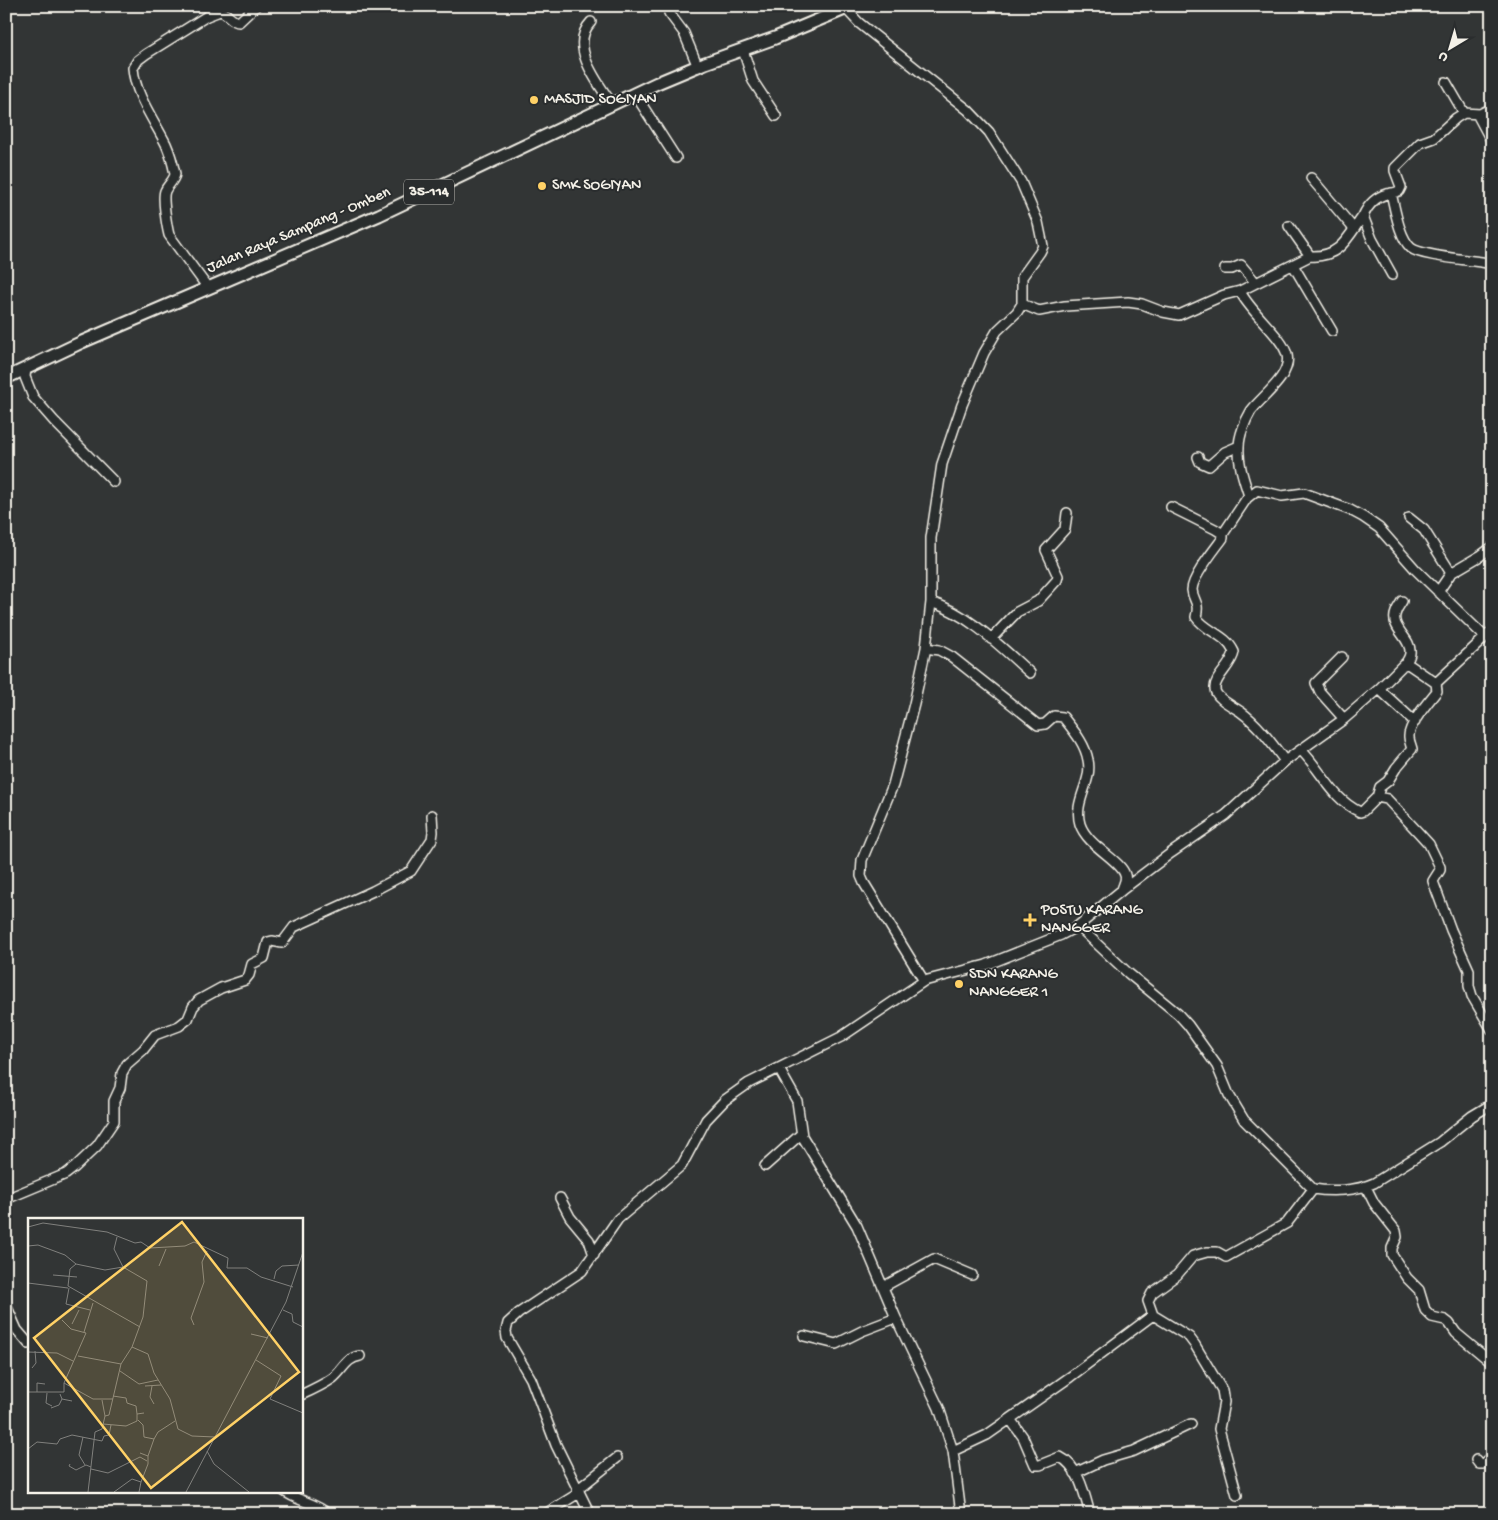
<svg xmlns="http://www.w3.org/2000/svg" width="1498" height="1520" font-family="'Gochi Hand',sans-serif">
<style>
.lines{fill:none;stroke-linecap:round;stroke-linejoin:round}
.minor-casing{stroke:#f4f1e8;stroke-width:12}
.major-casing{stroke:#f4f1e8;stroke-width:15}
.minor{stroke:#2a2d2e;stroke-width:9}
.major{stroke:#2a2d2e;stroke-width:11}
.poi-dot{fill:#ffd166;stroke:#2a2d2e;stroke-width:2}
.labels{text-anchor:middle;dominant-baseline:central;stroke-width:4;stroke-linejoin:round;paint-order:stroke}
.shield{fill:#2a2d2e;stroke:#b7b6b0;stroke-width:1}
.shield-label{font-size:15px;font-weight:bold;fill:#f4f1e8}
.poi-label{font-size:16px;fill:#f4f1e8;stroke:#2a2d2e;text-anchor:start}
.street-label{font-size:16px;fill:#f4f1e8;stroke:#2a2d2e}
.inset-road{fill:none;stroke:#80807d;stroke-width:1}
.view{fill:#ffd166;fill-opacity:0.15;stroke:#ffd166;stroke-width:2.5}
.inset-edge{fill:none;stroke:#f4f1e8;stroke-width:2.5}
</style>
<rect width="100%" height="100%" fill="#323535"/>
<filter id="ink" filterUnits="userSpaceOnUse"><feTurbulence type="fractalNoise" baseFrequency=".02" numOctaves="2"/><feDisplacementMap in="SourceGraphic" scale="10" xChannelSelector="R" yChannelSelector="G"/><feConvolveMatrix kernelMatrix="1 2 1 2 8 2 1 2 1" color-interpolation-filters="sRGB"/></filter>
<g filter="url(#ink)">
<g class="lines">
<defs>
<path id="minor" d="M846 9 859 23 968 110 989 132 1021 182 1038 222 1043 246 1040 252 1022 277V304L1017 312 997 331 984 353 962 405 942 464 931 538V602L926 648 914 704 893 785 862 860 861 876 864 883 924 981
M669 13 684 33 698 67
M591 22C568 46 598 83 612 104
M743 50 753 81 776 116
M1446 82 1464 113
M635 94 676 158
M1477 114 1492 142
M1311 178 1354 229
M1391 193C1395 209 1399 237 1411 248 1422 257 1476 260 1492 264
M1289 226 1310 256
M1293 265 1332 331
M1225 269H1232L1241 265 1256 283
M1392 275 1372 239 1363 216C1368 205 1375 197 1387 194 1392 193 1395 193 1399 191L1401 187 1395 171V168L1420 143 1434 138 1456 118 1464 113 1480 114 1492 108
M208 288 169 235C167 227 162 198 165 191 168 184 174 181 175 174 173 164 170 153 166 144 154 120 135 95 133 68L138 60 146 54 207 16 220 11C228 13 231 22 239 22L256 6
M1022 304 1039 311 1065 306 1128 302 1142 304 1163 312 1179 315 1224 295 1240 291
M26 368 25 377 33 397 54 421 114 482
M1198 457 1200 462 1209 466 1225 452 1239 446
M1249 496C1244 480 1238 464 1239 447 1239 436 1245 421 1251 411 1261 397 1292 376 1287 355 1283 337 1249 311 1240 291L1310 256C1340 258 1348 237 1363 216
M1171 507 1215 529 1223 534V538C1215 549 1192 577 1192 590 1193 601 1200 602 1196 617 1206 632 1226 634 1234 652 1232 666 1214 677 1215 689 1215 698 1234 707 1241 712 1259 725 1272 744 1285 761
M1409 518 1424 530 1451 573
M1223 534 1247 498 1257 490 1282 496 1304 493 1350 510 1363 517 1379 528 1416 570 1485 637
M1438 592 1451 573 1480 556 1492 547
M1402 601C1400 605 1397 608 1396 612 1389 628 1412 638 1410 653 1410 657 1407 661 1405 664
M931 602C970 615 1000 646 1030 673
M991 639 1017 612 1038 601 1057 580 1058 576 1046 550 1065 529 1067 513
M926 648 939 650 952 657 1038 725 1045 724 1054 716 1063 717C1073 730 1085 743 1088 760 1093 782 1073 801 1080 824 1087 846 1121 860 1125 875 1127 880 1123 885 1122 890
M1342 657 1316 683 1320 692 1344 719
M1379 689 1415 722
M1301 750C1322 771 1332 799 1360 812L1363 811 1377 797 1387 799 1418 832 1429 844 1440 867V870L1433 881 1434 884 1451 930 1469 970V986L1472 996 1492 1030
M1377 797 1380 787 1388 781 1396 768 1412 749C1411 745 1409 741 1409 737 1408 725 1429 701 1437 691L1436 683
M1078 926 1128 973 1178 1014 1188 1025 1217 1066 1229 1095 1244 1120 1313 1189
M779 1069 797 1101 802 1136 857 1226 896 1318 939 1408 953 1451 961 1514
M765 1166 801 1134
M1366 1187 1374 1203 1396 1231 1397 1237 1392 1248V1255L1407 1278 1419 1290 1425 1310 1432 1317 1445 1320 1449 1323 1456 1333 1492 1363
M560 1198 570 1217 589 1240 594 1255
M6 1199 66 1174 75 1167 97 1146 114 1121V1101L120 1088 122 1073 127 1064 143 1050 155 1035 179 1026 188 1019 193 1007 199 1000 221 988 245 980 249 975 252 964 264 958 268 942 272 941 282 943 294 927 373 891 411 871 432 839 433 832 432 815
M883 1287 934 1259 972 1275
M6 1305 17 1330 29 1344
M804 1336 836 1344 862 1331 896 1318
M301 1395C312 1390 323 1385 333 1378 343 1370 346 1358 360 1356
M1010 1419 1023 1437 1035 1465H1040L1060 1457C1079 1466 1085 1496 1090 1514
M953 1451 987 1435 1070 1377 1153 1315
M1476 1460 1479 1464H1483L1492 1455
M1075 1473 1103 1460 1134 1451 1191 1424
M577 1490 617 1458
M284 1491C297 1501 316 1503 328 1514
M1237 1495 1219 1429 1224 1402 1222 1390 1195 1345 1189 1337 1153 1315 1148 1301 1152 1293 1177 1275 1193 1256 1207 1252H1217L1226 1257 1287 1223 1313 1189C1332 1192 1356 1191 1374 1183L1440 1142 1472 1116 1492 1104
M545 1514 579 1493
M590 1514 556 1445 531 1379 507 1338 506 1331 508 1323 519 1313 582 1271 618 1219 682 1165 706 1120 725 1100 749 1083 841 1037 924 981 986 965 1061 935 1078 926 1122 890 1171 853 1226 815 1285 761 1344 719 1379 689 1403 665 1408 664 1436 683 1492 631"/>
<path id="major" d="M6 378 82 342 379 215 657 83 705 63 775 38 852 6"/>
</defs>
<!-- minor casing -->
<use href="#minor" class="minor-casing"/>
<!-- major casing -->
<use href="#major" class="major-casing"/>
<!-- minor -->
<use href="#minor" class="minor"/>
<!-- major -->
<use href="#major" class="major"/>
</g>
</g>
<!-- markers -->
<g class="poi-dot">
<circle cx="534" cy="100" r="5"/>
<circle cx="542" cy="186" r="5"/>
<path d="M1027.5 912.5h5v5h5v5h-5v5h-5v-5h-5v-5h5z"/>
<circle cx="959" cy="984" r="5"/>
</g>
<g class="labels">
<!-- shield labels -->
<rect class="shield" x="404" y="179.5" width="50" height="25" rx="4"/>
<g class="shield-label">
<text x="429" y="192">35-114</text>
</g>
<!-- poi labels -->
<g class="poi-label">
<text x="544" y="100">MASJID SOGIYAN</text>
<text x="552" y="186">SMK SOGIYAN</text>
<text x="1041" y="911">POSTU KARANG<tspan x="1041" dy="18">NANGGER</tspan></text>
<text x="969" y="975">SDN KARANG<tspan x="969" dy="18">NANGGER 1</tspan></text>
</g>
<!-- street labels -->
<g class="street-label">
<text transform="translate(299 231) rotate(-23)">Jalan Raya Sampang - Omben</text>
</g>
</g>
<!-- overview -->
<g transform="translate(28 1218)">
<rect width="275" height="275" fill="#323535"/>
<path class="inset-road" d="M0 9 15 5 79 14 107 25 113 24 122 30 157 28 166 24 200 40 199 50H219L233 59 265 69M0 28 10 27 37 37 48 46M131 48 138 31M95 49 77 52 48 46 42 51 40 68 112 109M25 57 49 59M246 61 248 53 254 48 271 47M0 65 40 70M41 70 38 86 62 92M255 92 264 96 265 104 275 109M44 106 51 92M166 107 163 100 176 64 174 44 179 33M56 114 65 85M223 116 240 120M104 129 120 136 126 155 142 181 150 211 164 218 187 219M0 134 29 135 45 143M50 138 93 146M228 142 253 158 242 181 275 195M4 150 8 145 7 133M92 153 111 166 130 162M36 165 65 181H85M117 168 133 167M124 168 122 179 126 186M0 174H36V165L58 115 43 111 34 102M9 174V165L17 166M19 175 18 185 24 188M32 176 34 181 44 183M85 178 98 180 99 185 108 188 109 196 116 195M74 182 77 198M23 190 31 187 34 181M110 202 115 207 116 219 126 221 120 238M75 206 98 208 109 203V196M55 219 51 237 57 247M126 221 130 214 147 203M0 231 9 224 29 226 32 221 44 217 74 223 76 218 81 217 83 207M179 233 186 246 221 274M112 235 120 238V246L113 264M42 246 41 248 48 252 58 247 63 249M63 251 80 255 112 239 119 243M60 274 67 214 74 211 77 198 81 197 93 146 104 129 115 99 119 63 95 49 86 31 89 19M86 274 104 261 113 264 111 274M158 274 258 84 275 34"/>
<path class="view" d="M154 4 271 154 123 270 6 120Z"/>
<rect width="275" height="275" class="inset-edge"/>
</g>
<!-- margin -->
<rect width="1498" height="1520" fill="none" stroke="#2a2d2e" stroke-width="25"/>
<rect x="12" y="12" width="1473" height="1495" fill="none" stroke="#f4f1e8" stroke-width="2" filter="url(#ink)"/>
<!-- north arrow -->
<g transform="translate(1450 48) rotate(218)" stroke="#2a2d2e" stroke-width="4" paint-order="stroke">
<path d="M0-4L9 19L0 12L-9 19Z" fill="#f4f1e8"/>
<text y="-8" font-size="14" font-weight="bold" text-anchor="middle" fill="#f4f1e8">U</text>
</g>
</svg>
